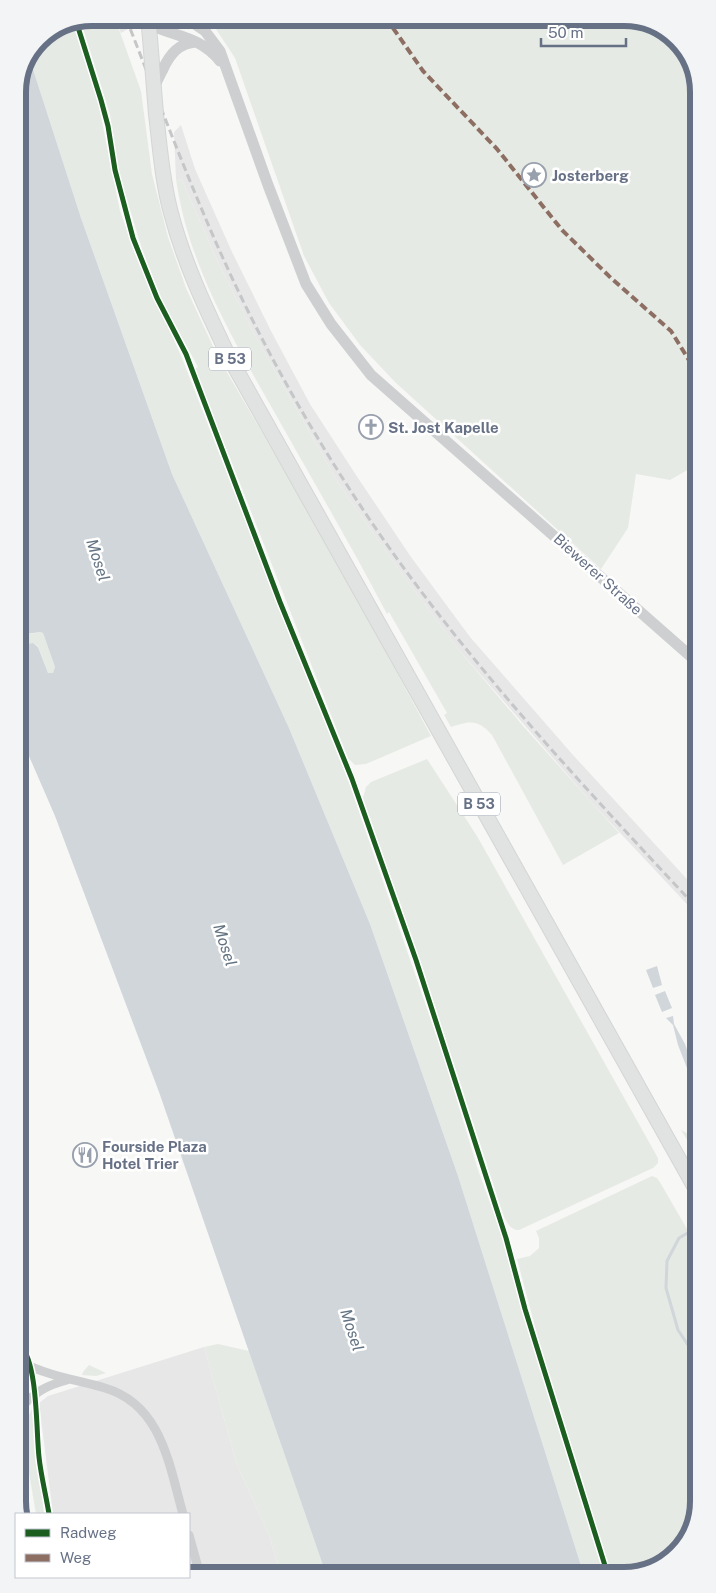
<svg xmlns="http://www.w3.org/2000/svg" width="716" height="1593" font-family="'Public Sans',sans-serif">
<style>
.built{fill:#e7e7e8}
.green{fill:#e6eae4}
.water{fill:#d0d6da}
.lines{fill:none;stroke-linecap:round;stroke-linejoin:round}
.stream{stroke:#d0d6da;stroke-width:3}
.primary-casing{stroke:#d4d5d5;stroke-width:16}
.minor{stroke:#cecfd1;stroke-width:9}
.tertiary{stroke:#cecfd1;stroke-width:11}
.primary{stroke:#e1e2e2;stroke-width:14}
.rail{stroke:#c5c6c7;stroke-width:3;stroke-dasharray:8 4;stroke-linecap:butt}
.primary-bridge-casing{stroke:#d4d5d5;stroke-width:16;stroke-linecap:butt}
.tertiary-bridge{stroke:#cecfd1;stroke-width:11}
.primary-bridge{stroke:#e1e2e2;stroke-width:14}
.quiet{stroke:#8d6e63;stroke-width:4;stroke-dasharray:8 4;stroke-linecap:butt}
.cycleway-casing{stroke:#fff;stroke-width:8}
.cycleway{stroke:#1b5e20;stroke-width:5}
.labels{text-anchor:middle;dominant-baseline:central;stroke-width:5;stroke-linejoin:round;paint-order:stroke}
.shield{fill:#fff;stroke:#959caa;stroke-width:1}
.shield-label{font-size:14px;font-weight:bold;fill:#677186}
.poi-label{font-size:15px;font-weight:bold;fill:#677186;stroke:#fff;text-anchor:start}
.street-label{font-size:15px;fill:#677186;stroke:#fff}
.water-label{font-size:16px;font-style:italic;fill:#637382;stroke:#fff}
.rim{fill:none;stroke:#677186;stroke-width:6}
</style>
<rect width="100%" height="100%" fill="#f7f7f6"/>
<!-- built -->
<path class="built" d="M115 18H133V26L121 33Z
M181 125 195 169 232 252 271 331 310 404 356 475 411 557 470 637 573 755 697 890V915L593 804 459 650 397 567 339 484 257 339 217 260 182 180 176 179 174 132Z
M204 1347 237 1465 269 1535 280 1574 189 1575V1514H53L39 1403 48 1396Z"/>
<!-- green -->
<path class="green" d="M93 18H115L141 91 152 174 168 237 186 288 217 355 344 574 431 736 366 764 355 765 348 758 195 369 198 367 163 302 142 249 118 170 110 114 81 22Z
M205 18H629L669 33 694 68 696 465 670 480 636 474 628 528 601 569 395 382 360 345 329 303 304 256 235 58 210 20Z
M74 25 98 102 120 211 135 253 182 358 297 653 348 780 446 1064 478 1170 503 1238 527 1325 603 1572H583L458 1176 370 924 289 728 172 474 81 218 30 60 40 39Z
M176 179 182 180 217 260 257 339 339 484 397 567 459 650 524 727 619 833 563 865 492 735C477 719 471 721 451 727L444 715 447 713 389 612 387 614C352 547 313 481 276 415 234 341 188 265 176 179Z
M40 632 43 633 55 667 53 673H48L38 646 33 643 19 645V636Z
M427 759 477 836 658 1158V1163L653 1168 519 1230C511 1230 508 1224 504 1217L420 960 363 798 366 787 371 782Z
M681 1130 697 1138 698 1158Z
M652 1176 657 1178 661 1184 698 1248V1501L683 1546 648 1571 610 1572 548 1375 517 1259 530 1256 539 1248V1238L536 1231Z
M218 1344 249 1351 326 1574H280L269 1535 237 1465 204 1347Z
M89 1365 106 1373 96 1376 82 1375 83 1372Z
M21 1370 25 1372 28 1390 21 1397Z
M32 1409 44 1514H36L29 1473 21 1448 22 1428Z"/>
<!-- water -->
<path class="water" d="M30 60 81 218 172 474 289 728 370 924 458 1176 583 1572 326 1574 159 1092 55 816 19 733V645L33 643 38 647 48 673H53L55 667 43 633 40 632 19 635 18 88Z
M657 966 662 985 653 988 646 970Z
M665 991 672 1008 662 1012 655 995Z
M673 1016 674 1024 685 1044 697 1078V1084L692 1081 678 1045 673 1025 666 1018Z"/>
<g class="lines">
<!-- stream -->
<path class="stream" d="M698 1227 679 1238 667 1261 666 1288 678 1330 698 1360"/>
<defs>
<path id="primary" d="M148 18 150 38
M156 114C160 147 162 180 171 213 184 263 206 309 228 355L698 1193"/>
</defs>
<!-- primary casing -->
<use href="#primary" class="primary-casing"/>
<!-- minor -->
<path class="minor" d="M21 1362C48 1376 77 1380 105 1388 162 1405 169 1465 183 1514
M21 1408C34 1392 48 1385 67 1380
M189 1535 200 1575"/>
<!-- tertiary -->
<path class="tertiary" d="M186 18 205 31 220 51 268 185 306 284 331 324 371 375 696 661
M149 24C175 37 200 36 220 61
M163 69C170 54 179 43 196 42"/>
<!-- primary -->
<use href="#primary" class="primary"/>
<!-- rail -->
<path class="rail" d="M126 18C157 97 187 178 222 256 257 334 299 410 345 482 445 639 571 773 697 908"/>
<defs>
<path id="primary-bridge" d="M150 38 156 114"/>
</defs>
<!-- primary-bridge casing -->
<use href="#primary-bridge" class="primary-bridge-casing"/>
<!-- tertiary-bridge -->
<path class="tertiary-bridge" d="M154 87 163 69"/>
<!-- primary-bridge -->
<use href="#primary-bridge" class="primary-bridge"/>
<!-- quiet -->
<path class="quiet" d="M386 18 423 71 497 149 562 230 611 278 671 331 695 370"/>
<defs>
<path id="cycleway" d="M77 24 101 100 108 126 115 170 133 238 157 298 186 354 280 602 352 779 416 960 506 1238 525 1309 607 1572
M21 1346C38 1365 36 1430 39 1457 41 1476 46 1495 49 1514"/>
</defs>
<!-- cycleway casing -->
<use href="#cycleway" class="cycleway-casing"/>
<!-- cycleway -->
<use href="#cycleway" class="cycleway"/>
</g>
<!-- icons -->
<defs>
<symbol id="sight-ring" viewBox="-11 -11 22 22"><circle r="9.5" fill="#fff" stroke="#99a0ad" stroke-width="1.5"/><path d="M0-6L1.8-2.2L6-1.7L2.9 1.2L3.7 5.4L0 3.3L-3.7 5.4L-2.9 1.2L-6-1.7L-1.8-2.2Z" fill="#99a0ad"/></symbol>
<symbol id="church-ring" viewBox="-11 -11 22 22"><circle r="9.5" fill="#fff" stroke="#99a0ad" stroke-width="1.5"/><path d="M-1.2-6h2.4v3.5h3.3v2.4h-3.3V6h-2.4V-.1h-3.3v-2.4h3.3Z" fill="#99a0ad"/></symbol>
<symbol id="restaurant-ring" viewBox="-11 -11 22 22"><circle r="9.5" fill="#fff" stroke="#99a0ad" stroke-width="1.5"/><path d="M-5-6h1v4h1v-4h1v4h1v-4h1v5L-1.5 .5V6h-2V.5L-5-1ZM5-6V6H3V1.5H1.5Q1.5-4 5-6Z" fill="#99a0ad"/></symbol>
</defs>
<g fill-rule="evenodd">
<use href="#sight-ring" x="520" y="161" width="28" height="28"/>
<use href="#church-ring" x="357" y="413" width="28" height="28"/>
<use href="#restaurant-ring" x="71" y="1141" width="28" height="28"/>
</g>
<g class="labels">
<!-- shield labels -->
<g class="shield">
<rect x="209" y="347.5" width="42" height="23" rx="4"/>
<rect x="458" y="792.5" width="42" height="23" rx="4"/>
</g>
<g class="shield-label">
<text x="230" y="359">B 53</text>
<text x="479" y="804">B 53</text>
</g>
<!-- poi labels -->
<g class="poi-label">
<text x="552" y="175">Josterberg</text>
<text x="388" y="427">St. Jost Kapelle</text>
<text x="102" y="1146">Fourside Plaza<tspan x="102" dy="17">Hotel Trier</tspan></text>
</g>
<!-- street labels -->
<g class="street-label">
<text transform="translate(598 574) rotate(42)">Biewerer Straße</text>
</g>
<!-- water labels -->
<g class="water-label">
<text transform="translate(98 560) rotate(72)">Mosel</text>
<text transform="translate(225 945) rotate(72)">Mosel</text>
<text transform="translate(352 1330) rotate(72)">Mosel</text>
</g>
</g>
<!-- crop -->
<path d="M0 0H716V1593H0ZM92 26H624A66 66 0 0 1 690 92V1501A66 66 0 0 1 624 1567H92A66 66 0 0 1 26 1501V92A66 66 0 0 1 92 26Z" fill="#f3f4f5" fill-rule="evenodd"/>
<path class="rim" d="M92 26H624A66 66 0 0 1 690 92V1501A66 66 0 0 1 624 1567H92A66 66 0 0 1 26 1501V92A66 66 0 0 1 92 26Z"/>
<!-- legend -->
<rect x="15" y="1513" width="175" height="65" fill="#ffffff" stroke="#c2c6cf"/>
<rect x="25" y="1529" width="25" height="8" fill="#1b5e20" stroke="#c2c6cf"/>
<text x="60" y="1538" font-size="15" fill="#677186">Radweg</text>
<rect x="25" y="1554" width="25" height="8" fill="#8d6e63" stroke="#c2c6cf"/>
<text x="60" y="1563" font-size="15" fill="#677186">Weg</text>
<!-- scale -->
<path d="M541 38v8h85v-8" fill="none" stroke="#677186" stroke-width="2.5"/>
<text x="548" y="38" font-size="15" fill="#677186" stroke="#ffffff" stroke-width="4" paint-order="stroke">50 m</text>
</svg>
